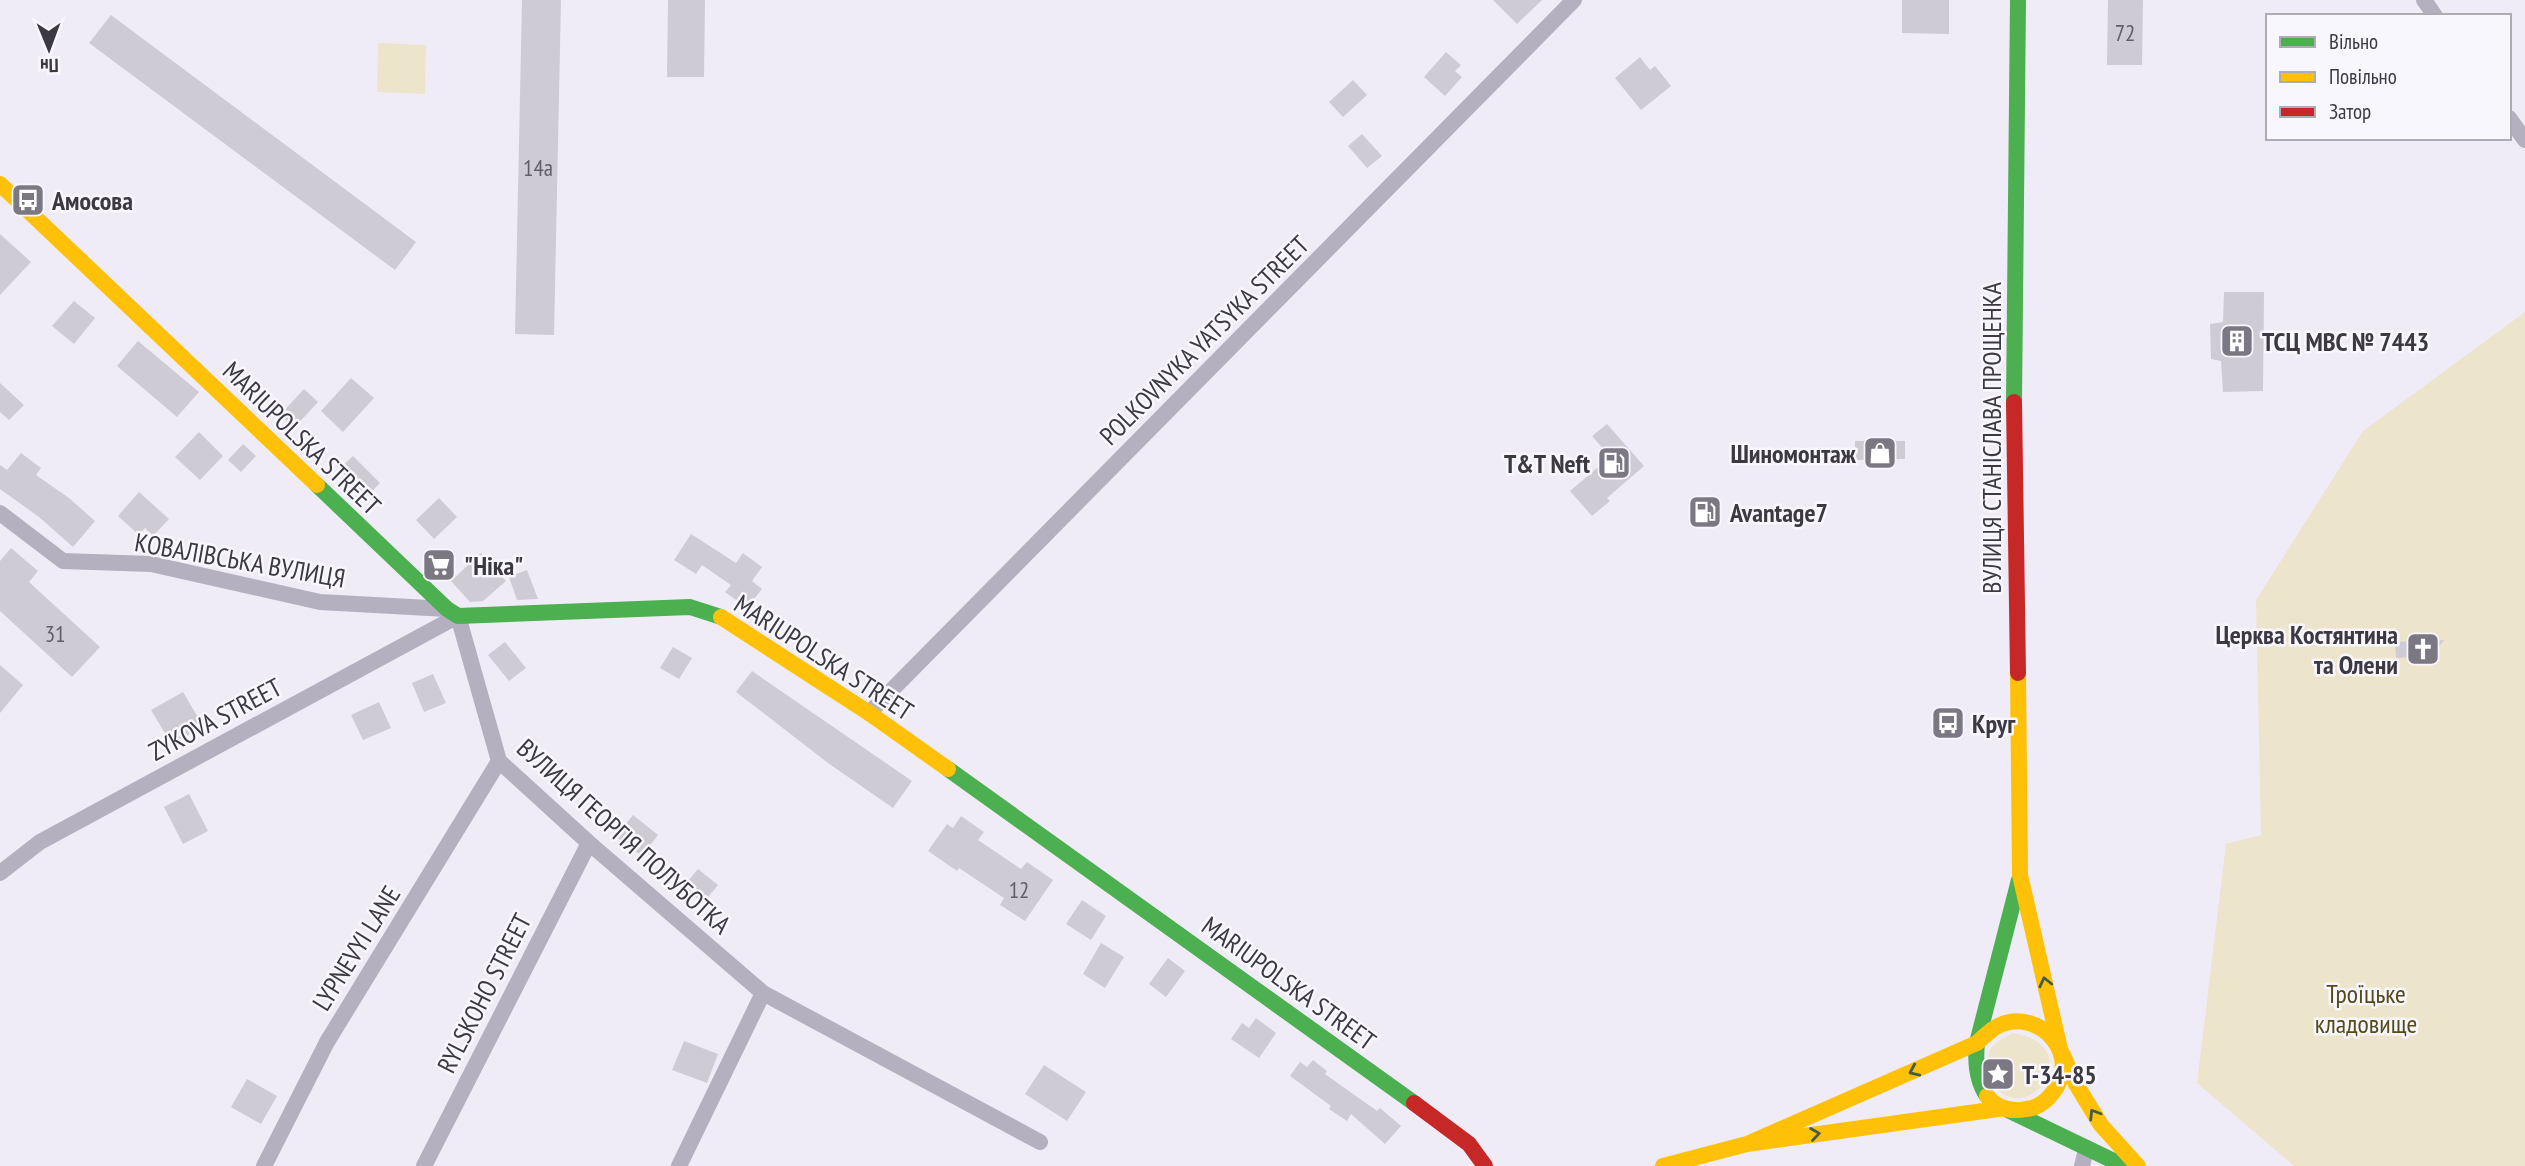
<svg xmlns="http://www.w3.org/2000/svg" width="2525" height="1166" font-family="'PT Sans Narrow',sans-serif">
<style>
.green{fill:#ede4cc}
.building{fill:#cecbd5}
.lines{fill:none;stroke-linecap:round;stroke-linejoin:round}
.street{stroke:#b4b0c0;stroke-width:16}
.fast{stroke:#4caf50;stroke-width:16}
.slow{stroke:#ffc107;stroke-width:16}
.jam{stroke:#c62828;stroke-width:16}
.oneway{stroke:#415c48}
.labels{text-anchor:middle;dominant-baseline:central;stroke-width:5;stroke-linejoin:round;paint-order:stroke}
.number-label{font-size:23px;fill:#605e69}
.poi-label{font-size:26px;font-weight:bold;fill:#3c3945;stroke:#f9f7fe;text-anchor:start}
.street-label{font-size:26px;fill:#3c3945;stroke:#f9f7fe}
.park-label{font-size:26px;fill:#564a19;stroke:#f9f7fe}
</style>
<rect width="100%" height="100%" fill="#efecf7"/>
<!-- green -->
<path class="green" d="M378 43 426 45 425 94 377 92Z
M2525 312V1166H2294L2197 1083 2226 844 2261 835 2256 600 2363 431Z
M2013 1033C2089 1045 2031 1132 1990 1083 1988 1053 1983 1047 2013 1033Z"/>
<!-- building -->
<path class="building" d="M522 0H561L554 335 515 334Z
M668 0H705L704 77H667Z
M1493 0H1542L1517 24Z
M1902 0H1949V34L1902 33Z
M2108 0H2143L2142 65H2107Z
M111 15 416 242 395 270 89 43Z
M1446 52 1461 65 1455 71 1462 77 1445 96 1424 77Z
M1640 57 1650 70 1655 66 1671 86 1641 110 1615 78Z
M1353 80 1367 95 1343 117 1329 102Z
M1362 134 1382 156 1367 168 1348 146Z
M0 234 31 262 0 295Z
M2224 292H2264L2263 391 2223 392 2221 361 2211 359 2210 324 2223 322Z
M74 301 95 318 74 344 52 326Z
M138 341 199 392 177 417 117 366Z
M351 378 374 398 343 432 321 411Z
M0 383 24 405 9 420 0 412Z
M304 389 318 402 294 428 280 415Z
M1607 424 1644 466 1607 498 1610 501 1592 516 1570 491 1610 457 1592 436Z
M199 432 223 456 200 480 175 457Z
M1855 441H1905V459L1855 460Z
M243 444 256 456 241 472 228 460Z
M21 453 41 468 36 475 69 498 95 521 73 547 39 517 0 489V465L7 470Z
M353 456 380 483 366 497 339 469Z
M139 492 169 519 153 536 145 528 139 535 118 516Z
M439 498 457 517 434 539 416 520Z
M691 534 736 563 743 553 762 567 752 581 762 589 747 608 725 592 731 585 702 565 696 574 674 560Z
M11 548 38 571 29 582 100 647 72 677 0 611V561Z
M481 553 506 581 483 601 470 602 451 581Z
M527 570 538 599 517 600 509 577Z
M2428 635 2432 641 2444 640 2429 661 2415 662 2411 657 2396 658 2395 642 2411 641 2414 636Z
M505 642 526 668 509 681 488 655Z
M673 647 692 658 679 679 660 668Z
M0 665 23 685 0 713Z
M752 671 912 781 893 808 828 763 736 692Z
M433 674 446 703 424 712 412 683Z
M183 692 203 726 172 745 151 710Z
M379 702 391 728 363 740 351 715Z
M189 794 208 831 183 844 164 807Z
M633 815 658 835 642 856 616 837Z
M961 816 984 832 978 840 1021 869 1027 862 1053 880 1025 921 1000 905 1004 898 959 868 957 871 928 851 947 824 953 828Z
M698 869 718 885 703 903 683 887Z
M1082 900 1106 916 1091 940 1066 924Z
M1101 943 1124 957 1105 988 1083 974Z
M1168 958 1185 971 1166 997 1149 984Z
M1256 1018 1276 1033 1259 1058 1231 1039 1242 1023 1249 1028Z
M684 1041 718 1054 707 1083 672 1070Z
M1313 1060 1327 1071 1325 1074 1377 1111 1380 1108 1401 1126 1385 1144 1351 1114 1347 1121 1329 1109 1331 1106 1290 1076 1300 1062 1307 1067Z
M1044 1065 1086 1092 1067 1121 1025 1094Z
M247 1079 277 1096 261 1124 231 1107Z"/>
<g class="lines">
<!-- street -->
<path class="street" d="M2424 0 2435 16
M2509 118 2525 140
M0 513 63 561 151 564 320 602 447 609
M869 713 1574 0
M0 873 40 842 458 616 499 761 589 843 763 993 1040 1142
M264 1166 327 1042 499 761
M424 1166 589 843
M679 1166 763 993
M2082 1166 2086 1149"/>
<!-- fast -->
<path class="fast" d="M2014 402 2018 0
M317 485 447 609 458 616 690 607 721 617
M948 769 1414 1103
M1987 1096C1976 1080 1975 1062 1977 1043L2019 880
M2008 1110 2124 1166"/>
<!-- slow -->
<path class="slow" d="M0 184 317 485
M721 617 869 713 948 769
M2018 673 2020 875 2060 1049
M2062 1053 2076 1084 2101 1125 2138 1166
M1747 1144 1977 1043C1982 1038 1988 1033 1993 1029 2031 1003 2081 1048 2056 1088 2049 1099 2039 1108 2026 1109 2010 1112 1997 1109 1987 1096
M1663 1166 1747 1144 2005 1108"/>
<!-- jam -->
<path class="jam" d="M2014 402 2018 673
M1414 1103 1469 1144 1485 1166"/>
</g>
<!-- one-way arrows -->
<defs><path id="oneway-chevron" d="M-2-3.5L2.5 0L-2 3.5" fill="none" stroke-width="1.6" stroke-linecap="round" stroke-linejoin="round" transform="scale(1.75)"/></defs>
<g class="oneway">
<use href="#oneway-chevron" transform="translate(2045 982) rotate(-103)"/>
<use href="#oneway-chevron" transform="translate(1914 1071) rotate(156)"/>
<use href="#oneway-chevron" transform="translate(2094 1114) rotate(-122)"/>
<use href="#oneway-chevron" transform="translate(1815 1134) rotate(-8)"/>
</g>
<!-- icons -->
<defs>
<symbol id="bus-square" viewBox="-11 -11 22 22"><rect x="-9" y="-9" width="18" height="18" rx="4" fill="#7b7883" stroke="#f9f7fe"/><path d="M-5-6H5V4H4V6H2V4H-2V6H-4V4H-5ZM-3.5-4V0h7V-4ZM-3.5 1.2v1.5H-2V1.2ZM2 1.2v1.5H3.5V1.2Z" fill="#fff"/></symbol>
<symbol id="building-square" viewBox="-11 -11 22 22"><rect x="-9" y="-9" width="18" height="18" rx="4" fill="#7b7883" stroke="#f9f7fe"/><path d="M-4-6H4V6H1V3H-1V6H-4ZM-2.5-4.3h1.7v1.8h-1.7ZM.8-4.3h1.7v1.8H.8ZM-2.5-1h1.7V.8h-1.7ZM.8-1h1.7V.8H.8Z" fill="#fff"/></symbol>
<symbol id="shop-square" viewBox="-11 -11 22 22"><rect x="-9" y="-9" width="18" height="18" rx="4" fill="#7b7883" stroke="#f9f7fe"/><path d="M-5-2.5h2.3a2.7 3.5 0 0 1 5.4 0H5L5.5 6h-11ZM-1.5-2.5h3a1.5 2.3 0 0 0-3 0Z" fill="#fff"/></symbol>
<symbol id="fuel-square" viewBox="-11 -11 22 22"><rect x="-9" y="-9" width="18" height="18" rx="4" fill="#7b7883" stroke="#f9f7fe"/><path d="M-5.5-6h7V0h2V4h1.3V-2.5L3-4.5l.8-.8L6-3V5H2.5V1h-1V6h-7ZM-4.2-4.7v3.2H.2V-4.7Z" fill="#fff"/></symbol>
<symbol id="supermarket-square" viewBox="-11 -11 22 22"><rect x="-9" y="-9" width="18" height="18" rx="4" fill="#7b7883" stroke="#f9f7fe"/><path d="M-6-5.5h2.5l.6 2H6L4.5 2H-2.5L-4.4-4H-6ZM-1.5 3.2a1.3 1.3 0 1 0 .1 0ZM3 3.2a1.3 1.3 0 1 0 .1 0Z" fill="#fff"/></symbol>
<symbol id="church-square" viewBox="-11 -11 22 22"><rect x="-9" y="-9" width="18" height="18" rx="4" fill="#7b7883" stroke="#f9f7fe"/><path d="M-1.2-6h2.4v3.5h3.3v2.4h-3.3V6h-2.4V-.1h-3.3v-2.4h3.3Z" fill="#fff"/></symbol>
<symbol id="sight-square" viewBox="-11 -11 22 22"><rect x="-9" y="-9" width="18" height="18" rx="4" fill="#7b7883" stroke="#f9f7fe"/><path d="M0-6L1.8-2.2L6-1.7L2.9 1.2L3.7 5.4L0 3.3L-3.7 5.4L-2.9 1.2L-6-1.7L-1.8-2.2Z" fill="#fff"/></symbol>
</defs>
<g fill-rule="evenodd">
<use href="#bus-square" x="9" y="181" width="38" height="38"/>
<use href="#building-square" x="2218" y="322" width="38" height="38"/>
<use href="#shop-square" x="1861" y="434" width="38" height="38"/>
<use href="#fuel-square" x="1595" y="444" width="38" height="38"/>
<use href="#fuel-square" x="1686" y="493" width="38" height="38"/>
<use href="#supermarket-square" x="420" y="546" width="38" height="38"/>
<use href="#church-square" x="2404" y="630" width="38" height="38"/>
<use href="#bus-square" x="1929" y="704" width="38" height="38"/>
<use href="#sight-square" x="1979" y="1055" width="38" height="38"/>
</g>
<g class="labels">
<!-- number labels -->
<g class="number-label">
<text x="2125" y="32">72</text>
<text x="538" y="167">14а</text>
<text x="55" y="633">31</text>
<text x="1019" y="889">12</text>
</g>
<!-- poi labels -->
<g class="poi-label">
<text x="52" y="200">Амосова</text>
<text x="2262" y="341">ТСЦ МВС № 7443</text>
<text x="1856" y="453" text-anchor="end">Шиномонтаж</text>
<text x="1590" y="463" text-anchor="end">T&amp;T Neft</text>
<text x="1730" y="512">Avantage7</text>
<text x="464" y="565">"Ніка"</text>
<text x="2398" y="634" text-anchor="end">Церква Костянтина<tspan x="2398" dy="30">та Олени</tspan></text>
<text x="1972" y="723">Круг</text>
<text x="2022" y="1074">Т-34-85</text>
</g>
<!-- street labels -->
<g class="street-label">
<text transform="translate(1204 340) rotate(-45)">POLKOVNYKA YATSYKA STREET</text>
<text transform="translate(302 438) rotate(44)">MARIUPOLSKA STREET</text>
<text transform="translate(1991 438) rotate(-90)">ВУЛИЦЯ СТАНІСЛАВА ПРОЩЕНКА</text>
<text transform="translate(240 560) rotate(10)">КОВАЛІВСЬКА ВУЛИЦЯ</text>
<text transform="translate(824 657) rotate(33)">MARIUPOLSKA STREET</text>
<text transform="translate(215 719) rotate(-28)">ZYKOVA STREET</text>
<text transform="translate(624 836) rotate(42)">ВУЛИЦЯ ГЕОРГІЯ ПОЛУБОТКА</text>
<text transform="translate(356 948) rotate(-58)">LYPNEVYI LANE</text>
<text transform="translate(1289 983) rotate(36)">MARIUPOLSKA STREET</text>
<text transform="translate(484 993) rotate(-63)">RYLSKOHO STREET</text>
</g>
<!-- park labels -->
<g class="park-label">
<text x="2366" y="993">Троїцьке<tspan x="2366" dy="30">кладовище</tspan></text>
</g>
</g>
<!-- legend -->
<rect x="2266" y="14" width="245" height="126" fill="#f9f7fe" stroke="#adabb4" stroke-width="2"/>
<rect x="2280" y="37" width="35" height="10" fill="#4caf50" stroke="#adabb4" stroke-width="2"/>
<text x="2329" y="49" font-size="21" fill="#3c3945">Вільно</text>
<rect x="2280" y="72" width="35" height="10" fill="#ffc107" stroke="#adabb4" stroke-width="2"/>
<text x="2329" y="84" font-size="21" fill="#3c3945">Повільно</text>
<rect x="2280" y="107" width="35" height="10" fill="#c62828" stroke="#adabb4" stroke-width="2"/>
<text x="2329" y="119" font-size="21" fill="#3c3945">Затор</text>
<!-- north arrow -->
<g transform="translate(49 49) rotate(179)" stroke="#f9f7fe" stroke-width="5" paint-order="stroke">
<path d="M0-5L12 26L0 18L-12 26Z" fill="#3c3945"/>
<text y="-10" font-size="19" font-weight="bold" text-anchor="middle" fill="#3c3945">Пн</text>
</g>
</svg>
